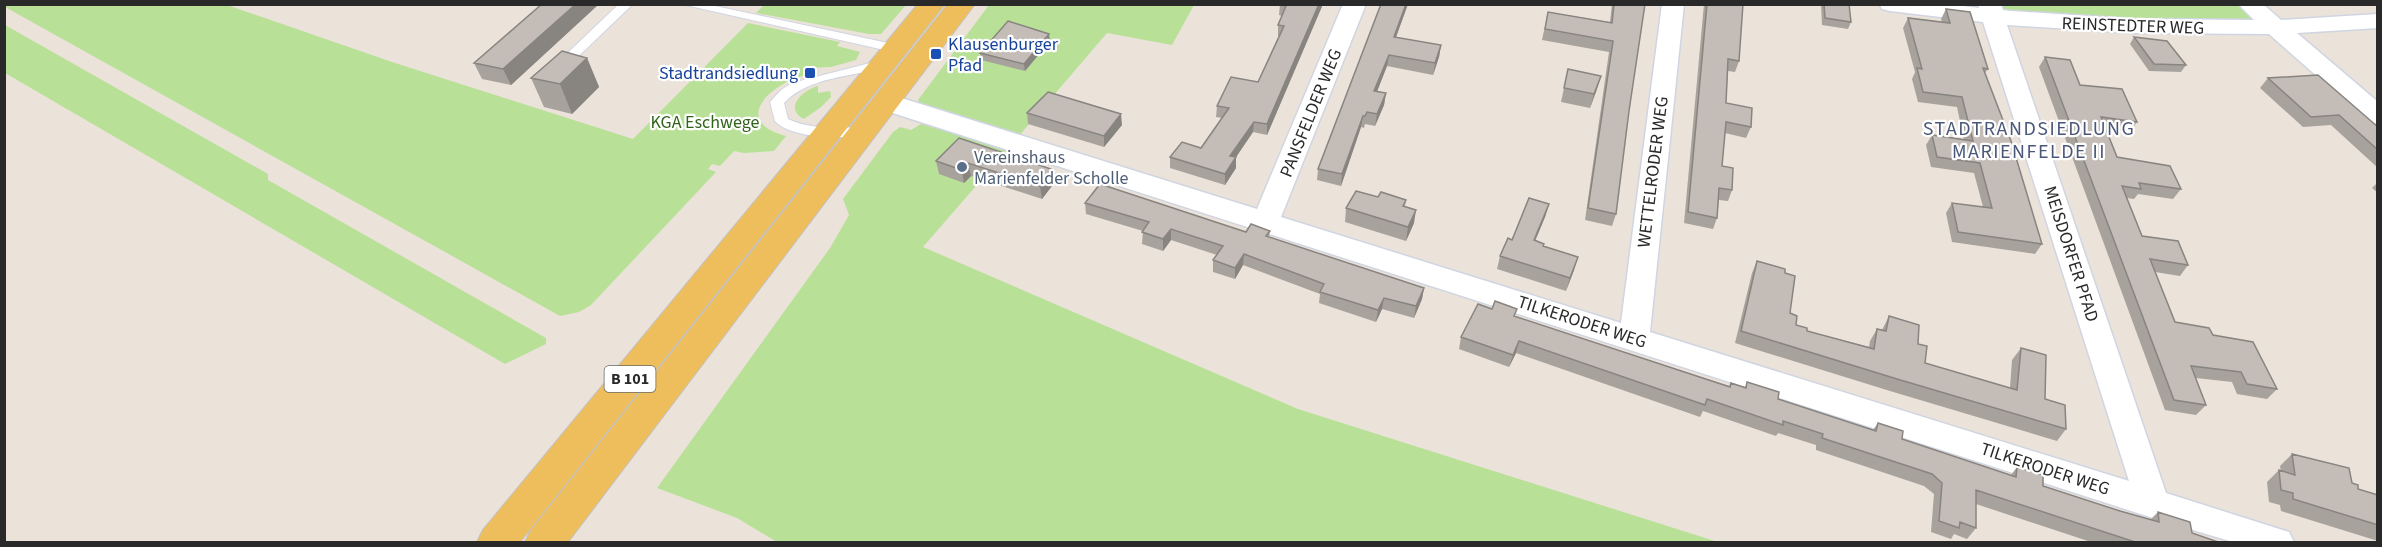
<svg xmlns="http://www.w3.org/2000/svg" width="2382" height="547" font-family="'Source Sans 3',sans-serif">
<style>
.green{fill:#b8e197}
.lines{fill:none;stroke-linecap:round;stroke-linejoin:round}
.service-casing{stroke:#d0d5e2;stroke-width:2}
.minor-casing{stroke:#d0d5e2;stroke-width:3}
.primary-casing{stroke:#c3c3c3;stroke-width:2}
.service{fill:#fff;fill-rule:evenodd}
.minor{fill:#fff;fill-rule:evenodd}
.primary{fill:#eebe5c;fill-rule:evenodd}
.wall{fill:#a8a29d}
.shaded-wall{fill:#888480}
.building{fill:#c3bcb7;stroke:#888480;stroke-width:1.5}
.transit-dot{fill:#1a4fb4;stroke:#fff;stroke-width:2}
.service-dot{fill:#5c6f8a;stroke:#fff;stroke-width:2}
.labels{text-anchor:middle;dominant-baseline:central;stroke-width:4.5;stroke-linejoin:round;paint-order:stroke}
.shield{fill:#fff;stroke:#696969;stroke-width:1.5}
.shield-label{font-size:16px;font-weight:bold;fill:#292929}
.street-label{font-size:18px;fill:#292929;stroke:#fff}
.transit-label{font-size:18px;fill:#164399;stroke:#fff;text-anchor:start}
.park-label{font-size:18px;fill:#31641a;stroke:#fff}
.service-label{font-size:18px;fill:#4e5e75;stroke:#fff;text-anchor:start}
.neighbourhood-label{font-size:20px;letter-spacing:1.5px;fill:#4a5779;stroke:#fff}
</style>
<rect width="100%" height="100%" fill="#ebe2da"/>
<!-- green -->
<path class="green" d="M5 4 227 5 392 62 633 139 748 23 840 42 837 46 860 52 856 60 831 67 807 68V75C772 82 729 121 786 136L774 151 744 153 734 151 720 166 712 164 708 169 716 172 591 305 579 312 560 316 5 7Z
M2242 4 2253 14 2248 23 2184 24 2013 14 1997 5Z
M764 5H906L881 34H869L756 13Z
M989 5H1194L1172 45 1107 33 1018 137 921 107 918 100Z
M5 25 268 174V180L546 338V344L505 364 5 73Z
M818 86V93L830 91 831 97 821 107 804 119C783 108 803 90 818 86Z
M921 124 1008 149 923 247 1298 409 1718 542H777L737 518 657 488 830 248 849 215 843 199 893 132 900 127 911 130Z"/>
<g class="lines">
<defs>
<path id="service" d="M619 4H633L563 71H555V65Z
M681 4H706L902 46 908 50 902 54Z
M882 60 888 64 886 67C853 77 809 76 784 103L788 119C812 130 837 128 863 127L868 128 870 131 868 134C846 140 791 139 775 121L770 102 781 90 792 83Z"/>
<path id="minor" d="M1343 4H1366L1281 217 1621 323 1662 4H1684L1650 332 2129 481 1983 22 1890 11 1882 9 1879 4H1947L1979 8 1978 4H2001L2003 10 2012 11 2133 19 2254 20 2238 4H2263L2281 20 2378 14V28L2297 33 2378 102V124L2369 122 2269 34 2133 33 2007 25 2166 493 2289 532 2294 542H2233L2153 518 877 108 874 102 877 96 886 94 895 96 1257 209Z"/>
<path id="primary" d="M918 4H945L520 542H477L483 530Z
M948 4H975L568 542H525L531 530Z"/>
</defs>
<!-- service casing -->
<use href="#service" class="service-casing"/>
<!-- minor casing -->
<use href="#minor" class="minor-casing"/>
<!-- primary casing -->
<use href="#primary" class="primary-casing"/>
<!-- service -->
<use href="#service" class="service"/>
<!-- minor -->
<use href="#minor" class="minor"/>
<!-- primary -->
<use href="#primary" class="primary"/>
</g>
<!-- wall -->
<path class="wall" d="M542 4H599L511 85 482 79 474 63Z
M1280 4H1323L1267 135 1253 132 1236 157V168L1225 185 1170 168V157L1201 148 1222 118 1216 117 1217 106 1258 82 1280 36H1278V25L1282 16 1279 15Z
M1408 4 1396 37 1441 45 1439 57 1433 75 1387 66 1377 91 1386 93 1384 105 1375 126 1365 124 1364 128 1361 127 1341 186 1317 180 1318 169Z
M1612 4H1645L1629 111 1616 214 1612 226 1585 220 1609 52 1542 40 1548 12 1610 22Z
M1704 4H1743L1739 61 1735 72 1728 71 1726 103 1751 127 1746 138 1725 133 1722 166 1732 190 1728 201 1719 200 1717 218 1713 229 1684 223Z
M1821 4H1849L1851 22 1848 29 1822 25Z
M1946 9 1988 69 1985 73 2042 244 2035 254 1952 242 1946 213 1952 203 1983 207 1974 173 1931 167 1926 145 1932 135 1964 140 1957 107 1918 102 1912 79 1915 72 1903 28 1908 18 1942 22 1941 19Z
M2134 37 2186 65 2181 72 2149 71 2130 44Z
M1050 41 1025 71 981 60 980 53Z
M2045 57 2080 85 2137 122 2130 132 2106 129 2117 157 2181 189 2173 199 2138 194 2134 199 2127 198 2142 236 2188 265 2180 276 2155 272 2175 322 2213 335 2277 389 2267 399 2237 394 2232 382 2196 378 2206 405 2196 415 2165 410 2039 67Z
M587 58 599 87 572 114 544 107 531 78Z
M1568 69 1597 89 1590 108 1561 102Z
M2268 78 2378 127V168L2331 125 2303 127 2260 88Z
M1027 113 1122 125 1104 147 1028 124Z
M959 138 1054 170 1055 182 1042 199 971 176 964 183 939 174 936 161Z
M2378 182V193L2372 188Z
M1378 197 1406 200 1405 206 1414 223 1406 241 1345 222 1346 208Z
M1085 203 1246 232 1270 231 1269 237 1424 288 1422 299 1414 318 1382 309 1376 322 1319 303 1320 294 1243 265 1235 279 1213 272V260L1217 255 1171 240 1163 251 1142 244 1143 231 1086 214Z
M1549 204 1545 217 1535 241 1574 270 1566 291 1497 269 1500 256 1512 240Z
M1757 261 1785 273 1790 313 1796 325 1807 331 1869 347 1870 341 1877 329 1882 330 1889 316 1918 344 1925 363 2010 388 2012 360 2021 348 2045 399 2066 429 2057 441 1890 391 1735 343 1752 273Z
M1492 309 1729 386 1731 383 1745 387 1747 382 1778 399 1873 430 1878 423 1902 439 2011 475 2017 467 2043 486 2120 511 2150 520 2158 512 2192 533 2221 543H2094L1976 504V528L1967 539 1954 534 1951 539 1931 532 1934 494 1924 486 1816 450V445L1778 433 1776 436 1703 411 1700 417 1516 353 1509 367 1459 349 1461 337Z
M2292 454 2352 483 2358 489 2378 495V541L2281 511 2280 505 2269 502 2267 482 2279 470 2281 471 2280 466Z"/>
<!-- shaded-wall -->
<path class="shaded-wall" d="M576 4H599L511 85 503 69Z
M1319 4H1323L1267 135V124Z
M1406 4H1408L1392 48 1394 37Z
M1049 34 1050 41 1025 71 1024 64Z
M1441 45 1439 57 1433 75 1435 63Z
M1389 55 1387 66 1373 102 1374 91Z
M587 58 599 87 572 114 560 84Z
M1601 76 1597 89 1590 108 1594 94Z
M1386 93 1384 105 1375 126 1377 114Z
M1121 114 1122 125 1104 147V136Z
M1363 116 1361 127 1341 186 1342 174Z
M1254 122 1253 132 1230 166V156Z
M1236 157V168L1225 185V174Z
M968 163 971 176 964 183 962 170Z
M1054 170 1055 182 1042 199 1040 186Z
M1549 204 1545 217 1530 253 1534 240Z
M1416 210 1414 223 1406 241 1408 227Z
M1171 229V240L1163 251V239Z
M1244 254 1243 265 1235 279V268Z
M1578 257 1574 270 1566 291 1570 278Z
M1424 288 1422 299 1414 318 1416 306Z
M1384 298 1382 309 1376 322 1378 310Z
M1519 341 1516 353 1509 367 1513 355Z"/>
<!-- building -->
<path class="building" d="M542 4H576L503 69 474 63Z
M1280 4H1319L1267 124 1254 122 1230 156 1236 157 1225 174 1170 157 1182 142 1201 148 1229 108 1217 106 1231 77 1258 82 1284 26 1278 25 1286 6Z
M1381 4H1406L1394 37 1441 45 1435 63 1389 55 1374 91 1386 93 1377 114 1367 112 1365 116H1363L1342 174 1318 169Z
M1614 4H1645L1629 111 1616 214 1588 208 1613 41 1545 29 1548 12 1612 23Z
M1707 4H1743L1739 61 1728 59 1726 103 1752 108 1751 127 1726 122 1722 166 1733 168 1732 190 1719 188 1717 218 1688 212Z
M1824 4H1849L1851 22 1825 18Z
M1946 9 1970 12 1988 69 1983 68 2011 141 2042 244 1958 232 1952 203 1992 208 1980 163 1937 157 1932 135 1973 141 1962 97 1923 92 1917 68 1922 69 1908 18 1950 23Z
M1008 21 1049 34 1024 64 980 53Z
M2134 37 2167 41 2186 65 2154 64Z
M562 51 587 58 560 84 531 78Z
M2045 57 2070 60 2080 85 2122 89 2137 122 2101 117 2117 157 2170 166 2181 189 2139 183 2141 189 2122 186 2142 236 2178 241 2188 265 2150 259 2175 322 2209 328 2213 335 2253 342 2277 389 2247 384 2241 372 2191 366 2206 405 2174 400Z
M1568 69 1601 76 1594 94 1564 88Z
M2318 75 2378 127V150L2339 115 2311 117 2268 78Z
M1048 92 1121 114 1104 136 1027 113Z
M959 138 1054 170 1040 186 968 163 962 170 936 161Z
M1100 184 1246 232 1251 224 1270 231 1266 236 1424 288 1416 306 1384 298 1378 310 1320 292 1324 284 1244 254 1235 268 1213 260 1223 246 1171 229 1163 239 1142 232 1149 222 1085 203Z
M1356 191 1378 197 1381 192 1406 200 1403 206 1416 210 1408 227 1346 208Z
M1529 198 1549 204 1534 240 1544 244 1543 246 1578 257 1570 278 1500 256 1508 238 1512 240Z
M1757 261 1785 269V273L1795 276 1790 313 1797 316 1796 325 1807 328V331L1874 349 1877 329 1886 331 1889 316 1919 325 1918 344 1927 346 1925 363 2017 390 2021 348 2046 355 2045 399 2065 405 2066 429 1897 379 1741 331Z
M1495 301 1517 309 1514 316 1730 387 1731 383 1746 388 1747 382 1779 392 1778 399 1876 431 1878 423 1903 431 1902 439 2016 477 2017 467 2043 475V486L2120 511 2159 522 2158 512 2190 522 2192 533 2221 543H2138L1976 490V528L1960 522 1959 528 1939 521 1942 483 1932 474 1822 438 1823 434 1783 421V425L1707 399 1705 405 1519 341 1513 355 1461 337 1478 304 1492 309Z
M2292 454 2349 468 2352 483 2358 485V489L2378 495V525L2293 499V493L2281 490 2279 470 2295 475Z"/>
<!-- markers -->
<g class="transit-dot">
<rect x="930" y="48" width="12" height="12" rx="3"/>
<rect x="804" y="67" width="12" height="12" rx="3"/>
</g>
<circle class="service-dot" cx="962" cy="167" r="6"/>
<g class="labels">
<!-- shield labels -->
<rect class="shield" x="604.5" y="366" width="51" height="26" rx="4.5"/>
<g class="shield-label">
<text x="630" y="379">B 101</text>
</g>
<!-- street labels -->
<g class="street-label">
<text transform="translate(2133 26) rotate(2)">REINSTEDTER WEG</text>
<text transform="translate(1311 113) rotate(-68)">PANSFELDER WEG</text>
<text transform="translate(1653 172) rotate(-83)">WETTELRODER WEG</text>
<text transform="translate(2071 254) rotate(72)">MEISDORFER PFAD</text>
<text transform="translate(1582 322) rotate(18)">TILKERODER WEG</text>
<text transform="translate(2045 469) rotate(18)">TILKERODER WEG</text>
</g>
<!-- transit labels -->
<g class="transit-label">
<text x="948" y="44">Klausenburger<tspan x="948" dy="21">Pfad</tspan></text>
<text x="798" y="73" text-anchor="end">Stadtrandsiedlung</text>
</g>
<!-- park labels -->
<g class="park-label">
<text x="705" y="122">KGA Eschwege</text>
</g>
<!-- service labels -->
<g class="service-label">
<text x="974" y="157">Vereinshaus<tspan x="974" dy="21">Marienfelder Scholle</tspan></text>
</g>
<!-- neighbourhood labels -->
<g class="neighbourhood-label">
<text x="2029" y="129">STADTRANDSIEDLUNG<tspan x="2029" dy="23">MARIENFELDE II</tspan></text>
</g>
</g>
<!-- border -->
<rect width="2382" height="547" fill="none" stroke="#292929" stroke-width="12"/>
</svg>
